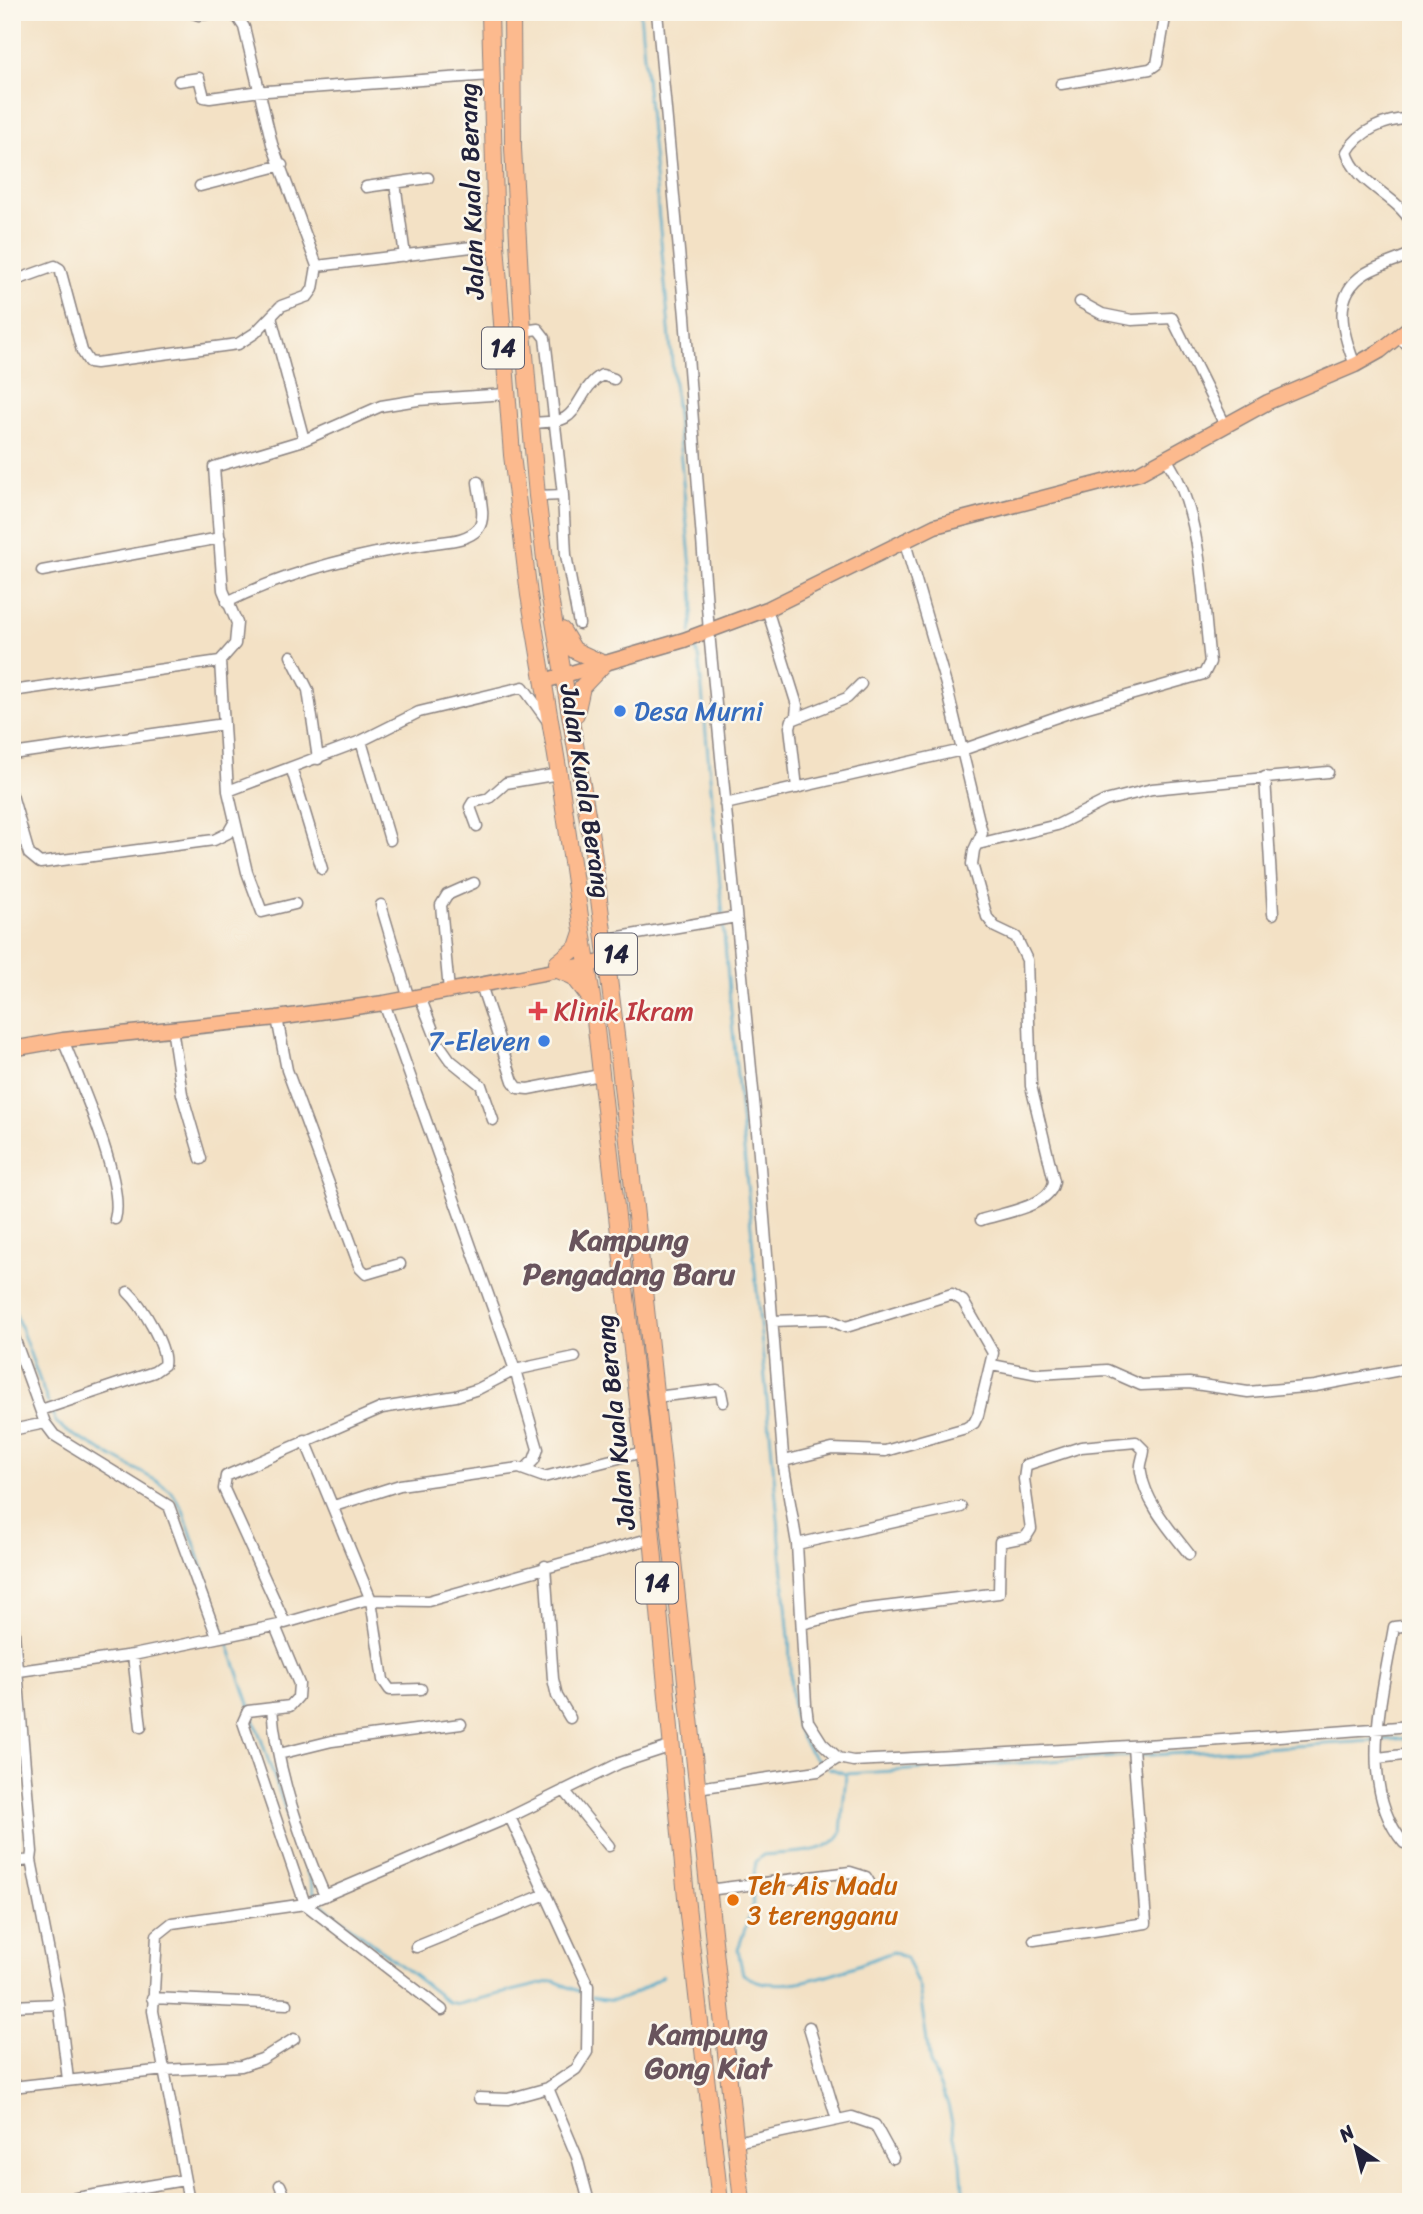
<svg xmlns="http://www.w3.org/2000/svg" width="1423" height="2214" font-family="Sriracha,sans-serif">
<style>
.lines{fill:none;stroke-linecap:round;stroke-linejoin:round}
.stream{stroke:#49a7c8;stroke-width:2.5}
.minor-casing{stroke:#8a8280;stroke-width:13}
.major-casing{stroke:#8a8280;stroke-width:17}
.highway-casing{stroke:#8a8280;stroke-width:18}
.minor{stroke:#fff;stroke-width:10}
.major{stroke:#fcba8e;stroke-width:14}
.highway{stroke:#fcba8e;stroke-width:16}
.shop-dot{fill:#3f7fe0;stroke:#fbf7ec;stroke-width:2.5}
.health-dot{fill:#e0444e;stroke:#fbf7ec;stroke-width:2.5}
.food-dot{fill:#e8710a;stroke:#fbf7ec;stroke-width:2.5}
.labels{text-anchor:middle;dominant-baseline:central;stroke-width:5;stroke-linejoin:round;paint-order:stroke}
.shield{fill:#fbf7ec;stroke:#636270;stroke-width:2}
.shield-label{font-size:24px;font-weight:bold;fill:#22223b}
.street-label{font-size:26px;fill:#22223b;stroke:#fbf7ec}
.shop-label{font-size:26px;fill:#366cbe;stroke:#fbf7ec;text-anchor:start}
.health-label{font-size:26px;fill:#be3a42;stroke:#fbf7ec;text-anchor:start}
.food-label{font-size:26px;fill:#c56008;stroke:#fbf7ec;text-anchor:start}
.quarter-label{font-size:30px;font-weight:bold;fill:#69545d;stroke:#fbf7ec}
</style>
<rect width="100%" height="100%" fill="#fbf7ec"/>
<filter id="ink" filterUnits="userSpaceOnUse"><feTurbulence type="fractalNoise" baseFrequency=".0143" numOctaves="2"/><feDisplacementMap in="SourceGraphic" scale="14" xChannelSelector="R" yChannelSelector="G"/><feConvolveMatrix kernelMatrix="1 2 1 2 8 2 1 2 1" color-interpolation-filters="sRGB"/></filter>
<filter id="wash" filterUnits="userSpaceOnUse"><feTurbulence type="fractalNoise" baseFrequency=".00686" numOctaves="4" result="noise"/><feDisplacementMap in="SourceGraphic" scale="28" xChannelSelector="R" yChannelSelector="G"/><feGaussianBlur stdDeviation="1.57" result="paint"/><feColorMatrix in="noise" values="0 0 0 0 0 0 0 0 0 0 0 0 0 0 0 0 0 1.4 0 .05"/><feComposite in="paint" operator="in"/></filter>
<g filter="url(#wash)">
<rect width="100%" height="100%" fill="#f3e1c5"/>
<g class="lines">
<!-- stream -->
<path class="stream" d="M640 12 694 602 691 633
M693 643 699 658 723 917
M723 924 789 1638C792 1681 784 1737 824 1765
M12 1304 48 1403
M50 1409 56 1422 66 1431 157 1481 172 1492 183 1510 225 1634
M227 1640 250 1707
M252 1713 315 1895
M1380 1740 1411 1738
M1136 1756 1373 1741
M829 1768 846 1774 1129 1756
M753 1880 756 1861 763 1855C787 1852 828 1856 841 1833L846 1775
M753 1887V1904L738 1950 743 1974C779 2001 855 1965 893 1952L906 1958 919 1987 930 2063 948 2105 961 2162 964 2202
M318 1901 448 2002 458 2004 554 1981 586 1994
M592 1997C620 2008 639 1990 663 1976"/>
</g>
</g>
<g filter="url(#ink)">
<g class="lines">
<defs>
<path id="minor" d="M190 12 199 15 218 12
M226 12 238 18 244 27 272 144 317 266 496 244
M657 12 685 316 709 632 758 1142 784 1468 797 1544 806 1705 808 1721 822 1743 838 1758 853 1761C1039 1752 1225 1741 1411 1726
M179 81 199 78 204 97 210 98 253 92 491 75
M1061 84 1150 69 1157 64 1166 12
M1411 119C1387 118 1359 131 1347 152 1356 184 1395 194 1411 222
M395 183 405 256
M200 186 282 165
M366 187 428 178
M22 278 55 266 60 269 82 351 89 362 96 363 238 344 255 333 281 306 308 296 313 289 317 266
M1080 302 1102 314 1132 320 1172 318 1225 425
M271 317 304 440
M523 331 538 329 545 338 563 495 566 555 579 624
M1399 338 1411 347
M1355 365C1343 334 1330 295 1366 273 1380 265 1396 261 1411 254
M531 423C541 422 556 423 565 418 580 410 582 386 602 375L614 379
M537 496 563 495
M904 539 947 688 982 833 974 850 972 864 987 917 995 927 1016 937 1027 960 1031 1086 1054 1181C1051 1207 1001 1213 981 1220
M42 571 220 538
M227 602C288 572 360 554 427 544 443 541 466 542 478 529 487 518 479 495 478 482
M767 609 797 705 796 716
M291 656 308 690 318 759
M220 661 228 791 247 872 262 912 295 904
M12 691 220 661 235 644 237 623 223 590 214 467 304 440 381 406 418 400 506 394
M361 741 390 840
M12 754 224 724
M292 770 322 869
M1265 777 1273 914
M797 788 790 727 792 720 847 698 861 684
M228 791 361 741 419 712 523 687 547 720
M12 795 29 854 40 863 214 840 228 833 235 821
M725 804 962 750 1074 711 1204 674 1210 662C1202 598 1203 514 1167 460
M477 826 470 807 473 802 489 798 506 783 559 774
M978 844 1057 825 1105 801 1152 789 1328 772
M381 905 409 999
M614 938 736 917
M481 985 513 1081 518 1088 528 1089 600 1075
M449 991 441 905 447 895 474 883
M420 997 438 1043 450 1060 481 1085 493 1120
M384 1003 515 1370 478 1389 456 1396 382 1408 226 1476 224 1489 285 1623 365 1600 428 1601 652 1538
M277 1018 287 1070 360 1268 366 1274 400 1264
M172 1028 182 1094 201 1159
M63 1040C78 1077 126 1184 115 1219
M773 1321 828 1319 846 1327 952 1294 963 1301 993 1353 978 1415 974 1423 966 1428 885 1451 832 1449 784 1461
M12 1332 45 1423 54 1435 169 1506 217 1637
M992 1365 1038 1374 1107 1370 1141 1385 1189 1383 1248 1392 1315 1386 1411 1368
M655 1397 717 1390 721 1392 723 1402
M41 1410 154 1372 164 1365C168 1348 141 1304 128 1292
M12 1430 45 1423
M305 1440 371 1600 383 1680 390 1690 421 1689
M525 1469 534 1460 538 1449 515 1370 575 1357
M334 1506 400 1485 519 1468 544 1477 643 1452
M797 1544 961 1507
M545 1566 553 1679 557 1696 570 1718
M12 1608 32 1852 31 1860 12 1862
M802 1624 859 1610 999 1593 1000 1542 1026 1537 1031 1529 1024 1479 1026 1465 1081 1447 1136 1442 1144 1450C1144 1457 1139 1464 1141 1472 1145 1502 1171 1531 1189 1554
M1411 1625 1394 1627C1383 1692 1356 1787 1404 1843L1411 1842
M133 1655 141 1727
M19 1671 133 1655 279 1625
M272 1708C276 1767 301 1842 325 1896
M279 1754 332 1741 461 1724
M1378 1758 1411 1754
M697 1788 818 1771 838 1758
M564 1790 609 1846
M31 1860 59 2004 68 2080
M708 1890 850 1872 866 1877 875 1892
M305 1904 510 1817 620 1763 672 1746
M305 1904 442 2010
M1034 1940 1146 1923 1133 1747
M416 1947 546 1894
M152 1998 287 2004
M12 2006 59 2004
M809 2027 837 2120
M12 2087 165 2070 241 2066 262 2059 294 2039
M548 2088 577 2157 589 2202
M479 2098 508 2099 548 2088 576 2069 587 2052 588 1986 510 1817
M736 2142 852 2117 875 2125 893 2158
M280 2185 287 2202
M53 2202 184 2180
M189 2202 153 2011 157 1935 172 1923 305 1904 243 1722 248 1711 290 1706 298 1697 299 1684 275 1626
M364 2202H366"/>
<path id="major" d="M544 681 684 640 767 609 935 526 1139 473 1268 402 1355 365 1380 351 1411 326
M12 1049 63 1040 277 1018 384 1003 607 961"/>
<path id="highway" d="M490 12 496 244 512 455 529 595 559 774 594 1011 646 1474 686 1897 720 2202
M512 12 513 148 523 331 537 496 550 598 592 843 620 1067 742 2202
M562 630 574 650 604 664 582 687 576 714
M557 963 577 947 582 932
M560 971 574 977 590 998"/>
</defs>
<!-- minor casing -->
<use href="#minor" class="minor-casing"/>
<!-- major casing -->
<use href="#major" class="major-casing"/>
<!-- highway casing -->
<use href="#highway" class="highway-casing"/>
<!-- minor -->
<use href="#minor" class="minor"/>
<!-- major -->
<use href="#major" class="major"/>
<!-- highway -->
<use href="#highway" class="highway"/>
</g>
</g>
<!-- markers -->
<g class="shop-dot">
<circle cx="620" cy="711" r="7"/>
<circle cx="544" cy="1041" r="7"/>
</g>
<path class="health-dot" d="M534.5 1000.5h7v7h7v7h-7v7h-7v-7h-7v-7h7z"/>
<circle class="food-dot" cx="733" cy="1900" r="7"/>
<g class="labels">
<!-- shield labels -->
<g class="shield">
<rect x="482" y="327.5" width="42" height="41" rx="5"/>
<rect x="595" y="933.5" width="42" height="41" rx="5"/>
<rect x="636" y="1562.5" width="42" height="41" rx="5"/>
</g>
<g class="shield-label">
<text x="503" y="348">14</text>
<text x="616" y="954">14</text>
<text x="657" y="1583">14</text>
</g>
<!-- street labels -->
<g class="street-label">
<text transform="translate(471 191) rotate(-92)">Jalan Kuala Berang</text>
<text transform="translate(586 791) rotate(81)">Jalan Kuala Berang</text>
<text transform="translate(615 1422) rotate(-96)">Jalan Kuala Berang</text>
</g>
<!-- shop labels -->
<g class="shop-label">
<text x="634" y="711">Desa Murni</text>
<text x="530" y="1041" text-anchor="end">7-Eleven</text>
</g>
<!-- health labels -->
<g class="health-label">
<text x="554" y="1011">Klinik Ikram</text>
</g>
<!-- food labels -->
<g class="food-label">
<text x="747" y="1885">Teh Ais Madu<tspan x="747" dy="30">3 terengganu</tspan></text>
</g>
<!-- quarter labels -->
<g class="quarter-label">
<text x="629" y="1240">Kampung<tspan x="629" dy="34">Pengadang Baru</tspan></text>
<text x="708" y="2034">Kampung<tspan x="708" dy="34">Gong Kiat</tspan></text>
</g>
</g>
<!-- margin -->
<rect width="1423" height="2214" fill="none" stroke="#fbf7ec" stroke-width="42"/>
<!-- north arrow -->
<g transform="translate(1356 2147) rotate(325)" stroke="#fbf7ec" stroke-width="5" paint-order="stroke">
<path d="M0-5L12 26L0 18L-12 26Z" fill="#22223b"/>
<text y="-10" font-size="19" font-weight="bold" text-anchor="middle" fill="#22223b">N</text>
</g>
</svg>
